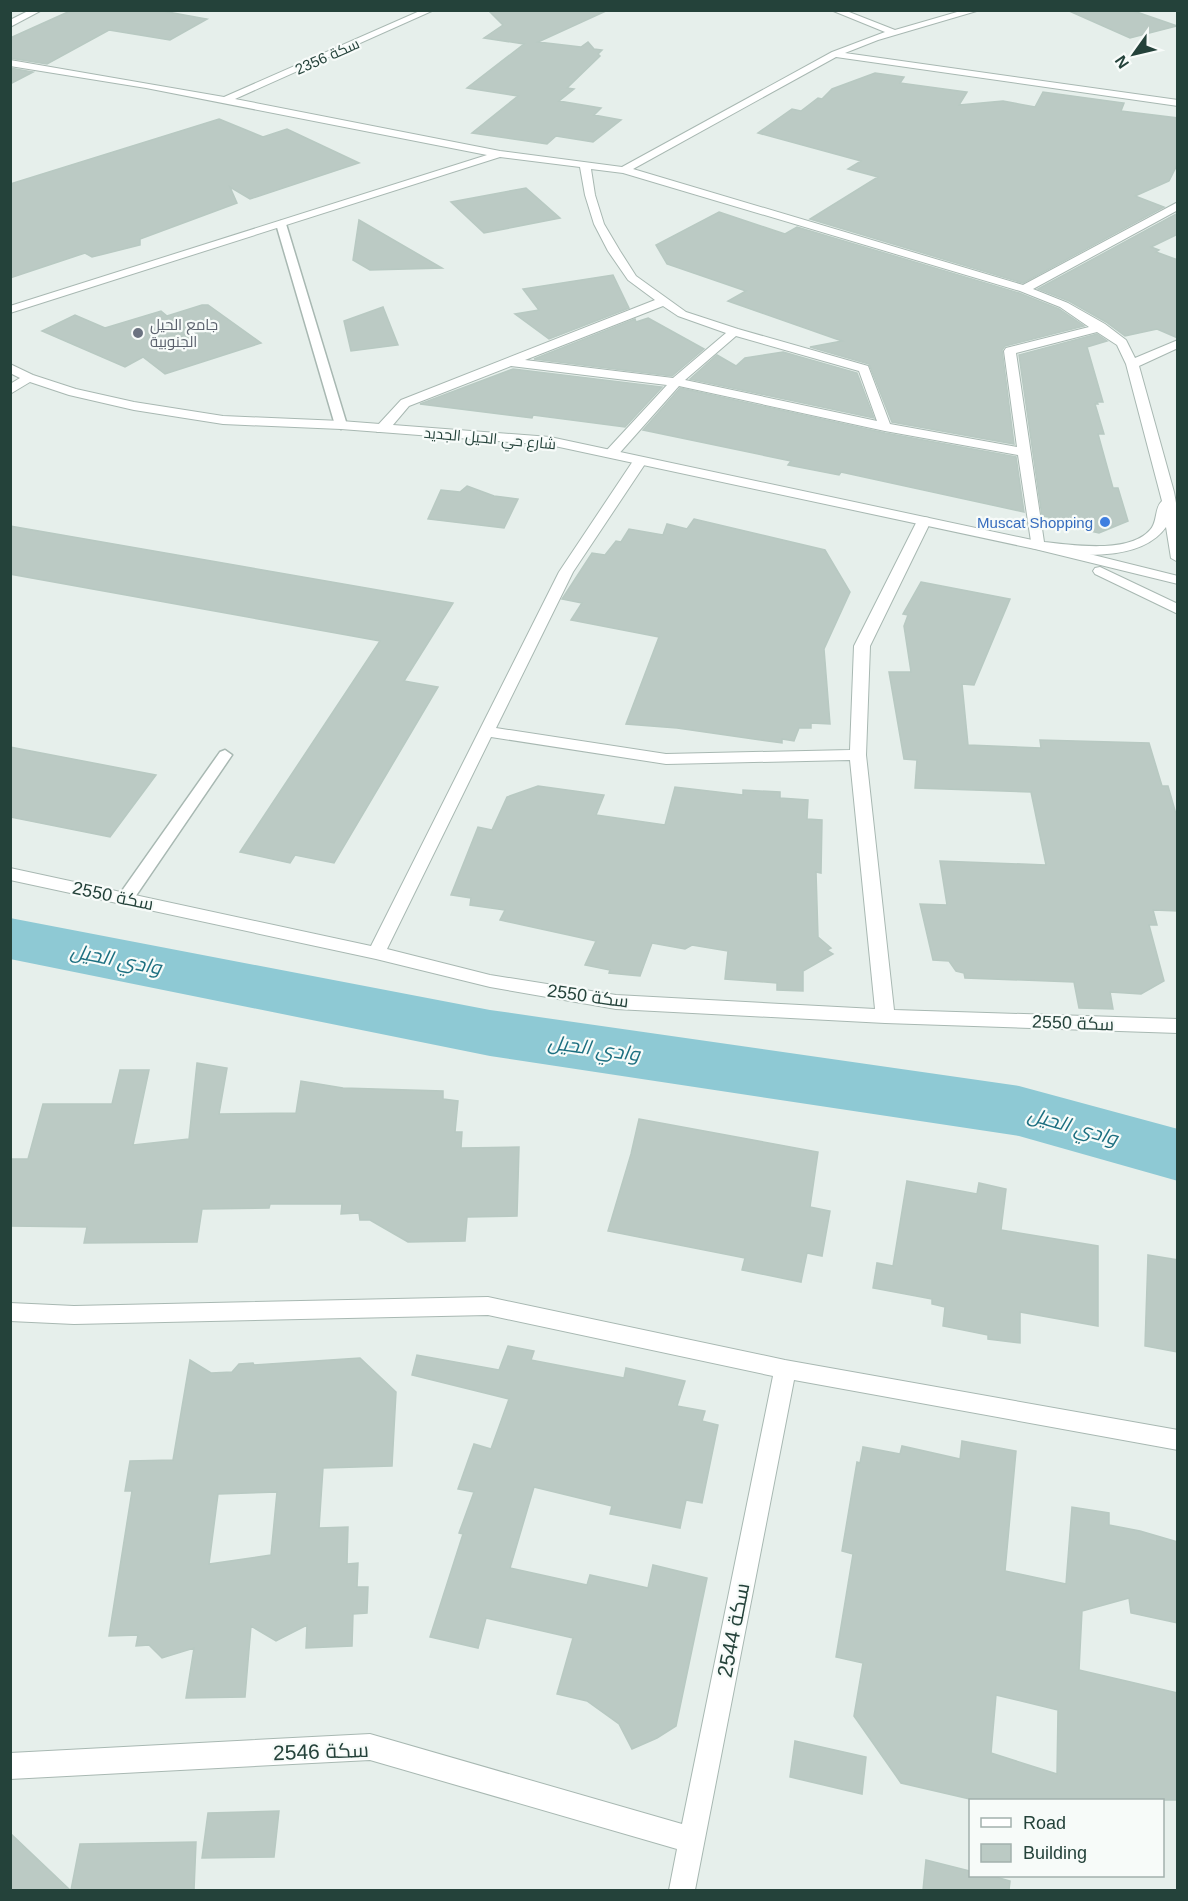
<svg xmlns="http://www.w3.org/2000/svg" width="1188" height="1901" font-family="Helvetica,Cairo,sans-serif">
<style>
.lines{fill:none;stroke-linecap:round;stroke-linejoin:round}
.river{fill:#8ec9d4;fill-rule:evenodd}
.building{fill:#bbcac4;stroke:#b8c9c2;stroke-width:1.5;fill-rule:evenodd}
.service-casing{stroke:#a8b8b2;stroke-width:3}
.minor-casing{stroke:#a8b8b2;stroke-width:2}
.tertiary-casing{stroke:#a8b8b2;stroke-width:2}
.service{fill:#fff;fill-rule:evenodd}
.minor{fill:#fff;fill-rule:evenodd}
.tertiary{fill:#fff;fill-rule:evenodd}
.worship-dot{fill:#6b7280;stroke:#f7fbf9;stroke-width:2}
.shop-dot{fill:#3f7fe0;stroke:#f7fbf9;stroke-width:2}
.labels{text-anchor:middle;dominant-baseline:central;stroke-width:4.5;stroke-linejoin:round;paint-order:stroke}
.far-street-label{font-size:15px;fill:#24423a;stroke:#f7fbf9}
.far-worship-label{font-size:15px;fill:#5b616d;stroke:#f7fbf9;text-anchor:start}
.far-shop-label{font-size:15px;fill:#366cbe;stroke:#f7fbf9;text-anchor:end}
.street-label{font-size:18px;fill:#24423a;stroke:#f7fbf9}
.water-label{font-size:20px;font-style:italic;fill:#1c6f80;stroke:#f7fbf9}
.near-street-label{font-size:21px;fill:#24423a;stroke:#f7fbf9}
</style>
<rect width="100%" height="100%" fill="#e6efeb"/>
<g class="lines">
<!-- river -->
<path class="river" d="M10 918 490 1010 1019 1086 1178 1129V1181L1019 1136 490 1056 10 959Z"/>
</g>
<!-- building -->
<path class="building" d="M157 10 207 19 170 40 109 30 47 64 10 58V38L70 11Z
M488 10H608L538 42 581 47 588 42 594 49 602 50 598 54 600 56 567 88 574 89 559 101 601 108 594 115 621 120 593 142 556 136 547 144 472 133 518 96 467 88 524 44 484 38 503 25Z
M1067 10H1131L1177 26 1130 38Z
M10 68 33 72 10 84Z
M875 73 904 77 900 83 967 92 959 105 1003 101 1035 107 1043 92 1124 103 1121 111 1178 118V163L1169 181 1135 196 1164 207 1023 283 810 219 878 177 848 169 861 161 758 133 792 109 801 111 818 98 822 99 832 89Z
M219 119 263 137 287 129 359 163 250 199 230 187 237 203 140 239V245L92 257 85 253 10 278V184Z
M526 188 560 218 484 233 451 202Z
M719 212 785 234 797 227 1019 293 1059 309 1084 326 1005 346 1002 350 1014 444 892 422 869 364 810 347 842 341 728 301 746 291 667 264 656 245Z
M1178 213V234L1151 247 1159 250 1156 252 1178 260V338L1157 329 1125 336 1106 322 1069 301 1038 289Z
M359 220 442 268 370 270 353 260Z
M613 275 629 308 549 339 515 314 539 310 523 289Z
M202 305H208L261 343 165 374 143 357 125 367 42 331 75 315 105 328 161 311 167 316Z
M383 307 398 345 351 351 344 321Z
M648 318 704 349 672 376 534 359 635 319 636 322Z
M1097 334 1107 341 1087 347 1103 402H1097L1098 404H1095L1104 434H1098L1113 488H1118L1128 521 1099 533 1050 522 1049 517 1042 516 1019 355Z
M783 352 857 373 874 418 690 379 717 355 736 366 745 358Z
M513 369 662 387 625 427 533 415 532 418 420 404Z
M680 388 885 433 1016 457 1024 512 841 472 839 475 788 465 791 461 643 430Z
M467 486 494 496 518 499 504 528 428 519 441 490 460 492Z
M694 519 825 550 850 592 824 649 830 724 811 723V728H799L794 741 782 739V743L677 728 626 724 659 637 571 620 582 603 562 599 592 553 605 555 616 541 621 542 629 529 663 535 667 524 687 529Z
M10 526 453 603 404 681 438 687 334 863 295 855 290 863 240 852 380 641 10 574Z
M921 582 1010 599 974 685 962 684 968 745 1041 748 1040 740 1149 743 1162 786H1168L1178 821V911L1153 910 1157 925H1149L1164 981 1141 994 1110 992 1113 1009 1079 1008 1074 982 965 978 964 973 956 971 949 961 933 960 920 904 947 905 940 861 1046 865 1031 792 915 788 917 760 904 759 889 672H911L904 626 908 615 903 614Z
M10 747 156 775 110 837 10 817Z
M538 786 604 795 596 815 665 825 675 787 743 795V790L780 792V798L808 800 807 819 822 820 821 873 816 872 818 937 831 948 827 950 833 954 803 971V991L777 990V983L725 979 728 951 692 945 685 949 652 943 640 976 609 973 610 970 585 965 596 941 500 920 505 910 470 905 471 898 451 895 478 827 492 830 507 797Z
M197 1063 227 1068 219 1114 296 1113 301 1081 343 1088 443 1091V1099L458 1101 455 1132H462L461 1148 519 1147 517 1216 467 1217 465 1241 408 1242 370 1220H360L359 1213 341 1214 342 1204H270L269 1208 202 1209 197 1242 84 1243 87 1227 10 1226V1159H28L43 1104H112L120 1070H149L133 1145 189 1139Z
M639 1119 818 1152 810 1207 830 1211 822 1256 807 1253 801 1282 742 1270 745 1258 608 1231 631 1154Z
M907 1181 977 1194 979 1183 1006 1189 1001 1230 1098 1246V1326L1020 1312V1343L988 1339V1335L943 1326 945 1307 932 1304V1299L873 1288 877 1263 893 1266Z
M1148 1255 1178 1260V1352L1145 1346Z
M508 1346 534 1351 531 1360 624 1378 626 1368 685 1381 677 1406 705 1411 702 1421 718 1425 702 1503 686 1500 680 1528 610 1514 612 1506 534 1487 510 1568 587 1585 590 1575 648 1588 653 1565 707 1578 676 1726 657 1738 632 1749 619 1724 587 1701 557 1694 573 1638 486 1618 478 1648 430 1637 463 1534 459 1533 474 1492 458 1489 474 1444 491 1449 509 1399 412 1375 417 1355 499 1370Z
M360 1358 396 1392 392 1466 323 1468 319 1528 348 1527 347 1564 358 1563 357 1587H368L367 1613 353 1614 352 1646 306 1648 307 1625 276 1641 251 1626 245 1697 186 1698 194 1648 162 1658 149 1645 136 1646 138 1635 109 1636 132 1491H125L130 1461 173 1460 190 1360 211 1373 232 1372 239 1364 253 1363 254 1365ZM277 1492 271 1555 209 1564 218 1494Z
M962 1441 1016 1451 1005 1571 1066 1584 1072 1507 1109 1513V1525L1140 1531 1178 1542V1623L1131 1613 1129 1598 1082 1611 1079 1670 1178 1693V1800H974L901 1783 854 1716 863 1663 836 1657 853 1554 842 1551 857 1462 860 1463 863 1447 900 1454 902 1446 960 1459ZM996 1695 1058 1710 1057 1774 991 1753Z
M795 1741 866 1757 862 1794 790 1777Z
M279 1811 274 1857 202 1858 208 1813Z
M10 1833 70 1890H10Z
M196 1842 194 1890H71L80 1844Z
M926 1860 970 1871V1875H989L1010 1881 1009 1890H923Z"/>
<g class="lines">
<defs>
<path id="service" d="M281 221 286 224 347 425 345 427 341 429 335 425 276 224Z
M225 750 232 755 131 903H119L117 899 119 895 220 752Z"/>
<path id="minor" d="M30 10H42L10 27V20Z
M422 10H434L235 99 500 151 622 167 832 52 885 32 831 10H844L895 30 964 10H980L878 40 845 53 1178 100V106L836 57 633 169 1023 285 1178 202V210L1033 289 1068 303 1105 324 1126 340 1135 358 1178 340V348L1139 366 1174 492 1178 514V562L1171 558 1166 527C1141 563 1070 557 1032 548L1018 455 885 431 679 386 616 457H606L604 454 606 451 667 385 511 366 409 406 387 432H377L376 429 377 426 401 400 655 300 628 280 608 251 594 224 585 195 580 167 500 157 10 313V306L487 155 146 88 10 66V60L224 97ZM591 169 623 173 1020 291 1060 307 1089 327 1006 348 1004 351 1017 447 890 424 868 366 738 329 686 312 636 276 620 251 604 224 595 195ZM663 306 678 316 726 333 673 378 525 360ZM1097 332 1117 345 1126 364 1162 501C1154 508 1158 522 1150 530 1129 554 1072 545 1044 542L1016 353ZM736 336 859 371 877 421 685 380Z
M640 457 647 461 573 572 496 728 666 754 850 750 854 646 917 521 924 517 929 518 931 521 870 646 866 755 894 1010 1178 1019V1033L885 1023 616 1009 490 987 376 959 10 880V868L371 946 559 572 635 458ZM491 737 666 764 850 760 875 1009 616 995 490 975 387 949Z
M488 1297 785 1360 1178 1430V1450L794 1380 695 1890H669L677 1849 370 1760 10 1779V1753L370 1734 682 1824 773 1376 488 1315 74 1324 10 1321V1303L74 1306Z"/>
<path id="tertiary" d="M10 364 33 375 76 389 134 402 223 416 341 421 550 437 1037 541 1178 576V584L1035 549 550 445 341 429 223 424 134 410 69 395 30 382 10 394V384L20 378 10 373Z
M1100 567 1178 604V614L1095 574 1093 571 1095 568Z"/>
</defs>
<!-- service casing -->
<use href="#service" class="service-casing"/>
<!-- minor casing -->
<use href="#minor" class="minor-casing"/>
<!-- tertiary casing -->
<use href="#tertiary" class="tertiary-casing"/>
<!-- service -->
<use href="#service" class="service"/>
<!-- minor -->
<use href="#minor" class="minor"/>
<!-- tertiary -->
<use href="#tertiary" class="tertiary"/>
</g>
<!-- markers -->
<circle class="worship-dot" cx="138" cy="333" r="6"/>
<circle class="shop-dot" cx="1105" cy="522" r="6"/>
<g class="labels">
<!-- far-street labels -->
<g class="far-street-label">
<text transform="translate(327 56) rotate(-24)">سكة 2356</text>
<text transform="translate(490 438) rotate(5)">شارع حي الحيل الجديد</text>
</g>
<!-- far-worship labels -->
<g class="far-worship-label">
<text x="150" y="324">جامع الحيل<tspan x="150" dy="17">الجنوبية</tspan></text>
</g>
<!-- far-shop labels -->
<g class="far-shop-label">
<text x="1093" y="522">Muscat Shopping</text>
</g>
<!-- street labels -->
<g class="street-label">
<text transform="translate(113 896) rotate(12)">سكة 2550</text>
<text transform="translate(588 996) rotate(8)">سكة 2550</text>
<text transform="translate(1073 1023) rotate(2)">سكة 2550</text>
</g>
<!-- water labels -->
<g class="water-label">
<text transform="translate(116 959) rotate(11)">وادي الحيل</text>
<text transform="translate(594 1048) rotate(8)">وادي الحيل</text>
<text transform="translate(1073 1126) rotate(16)">وادي الحيل</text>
</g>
<!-- near-street labels -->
<g class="near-street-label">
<text transform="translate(733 1630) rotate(-79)">سكة 2544</text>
<text transform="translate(321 1751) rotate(-2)">سكة 2546</text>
</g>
</g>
<!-- border -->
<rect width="1188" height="1901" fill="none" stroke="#24423a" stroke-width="24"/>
<!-- legend -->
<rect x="969" y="1799" width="195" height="78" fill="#f7fbf9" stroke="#a3b1ad" stroke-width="1.5"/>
<rect x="981" y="1818" width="30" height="9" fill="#ffffff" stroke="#a3b1ad" stroke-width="1.5"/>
<text x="1023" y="1829" font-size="18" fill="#24423a">Road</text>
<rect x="981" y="1844" width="30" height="18" fill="#bbcac4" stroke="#a3b1ad" stroke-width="1.5"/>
<text x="1023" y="1859" font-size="18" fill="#24423a">Building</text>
<!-- north arrow -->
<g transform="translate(1134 54) rotate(236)" stroke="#f7fbf9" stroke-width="4.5" paint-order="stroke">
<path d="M0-4.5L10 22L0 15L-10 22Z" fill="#24423a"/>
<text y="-9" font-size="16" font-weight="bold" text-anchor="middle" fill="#24423a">N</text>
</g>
</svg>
